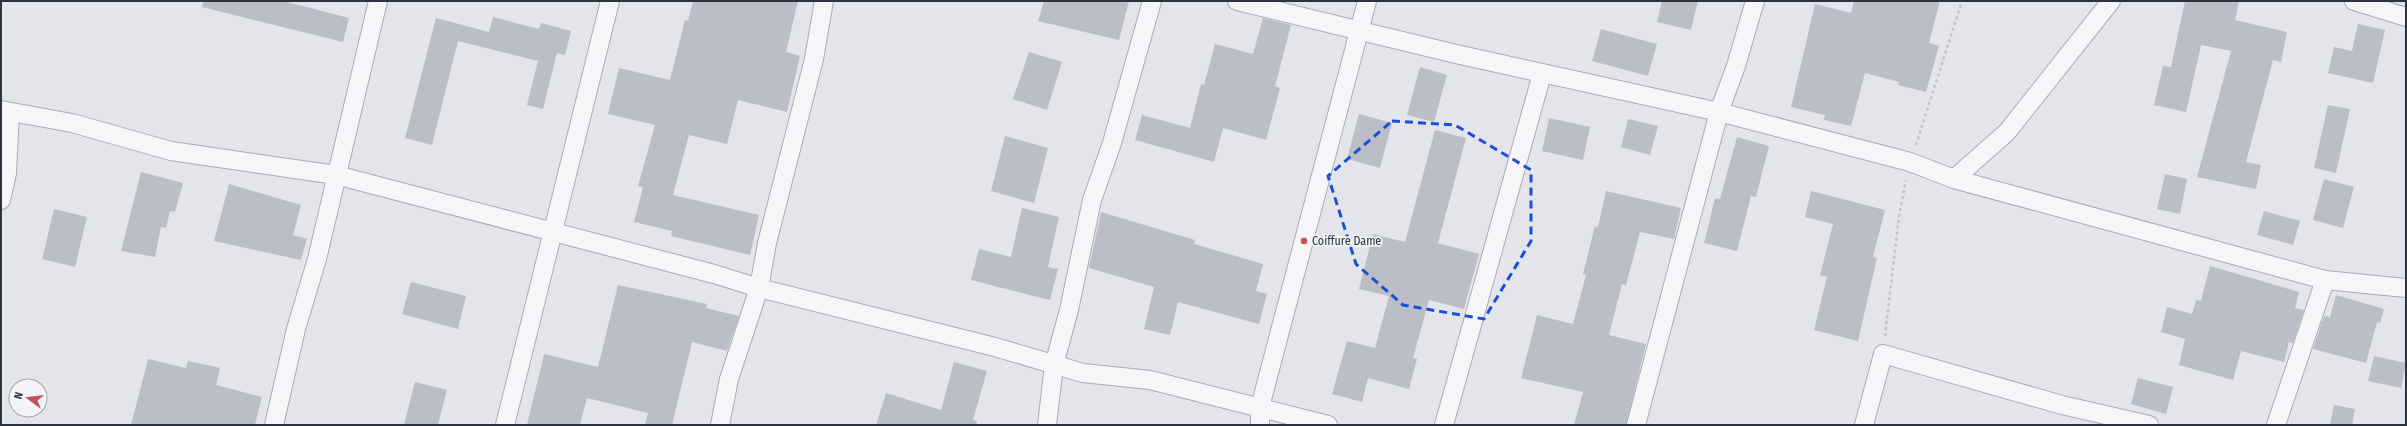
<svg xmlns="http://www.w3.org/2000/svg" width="2407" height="426" font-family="'Fira Sans Condensed',sans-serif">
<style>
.building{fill:#bbbec7}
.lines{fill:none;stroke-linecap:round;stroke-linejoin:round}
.minor-casing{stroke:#a8acb4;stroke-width:20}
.path{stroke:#c1c3c9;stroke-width:2.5;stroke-dasharray:3 3;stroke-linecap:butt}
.minor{stroke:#f6f6f9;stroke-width:18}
.marked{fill:none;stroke:#1d4ed8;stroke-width:3;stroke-dasharray:8 5;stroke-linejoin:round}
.poi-dot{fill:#c45359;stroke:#f3f4f8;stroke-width:1.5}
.labels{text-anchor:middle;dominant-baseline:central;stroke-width:3.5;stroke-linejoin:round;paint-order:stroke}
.poi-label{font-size:12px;fill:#2c3241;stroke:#f3f4f8;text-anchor:start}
</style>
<rect width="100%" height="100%" fill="#e3e5ea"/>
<!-- building -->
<path class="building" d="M203 1H283L349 18 343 42 202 7Z
M693 1H798L786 52 800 56 787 112 738 100 727 144 689 135 673 195 759 215 750 255 671 236 672 231 634 222 643 187 638 186 655 125 608 114 619 68 670 80 685 20 688 21Z
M1044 1H1129L1119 40 1038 21Z
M1662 1H1698L1691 30 1657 22Z
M1854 1H1940L1929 43 1939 46 1926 92 1898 85 1899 82 1865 73 1851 126 1824 120 1825 115 1791 107 1815 4 1851 13Z
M2185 1H2239L2235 20 2287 32 2281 62 2273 60 2246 162 2261 165 2256 189 2197 177 2231 51 2201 45 2186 112 2154 105 2163 66 2171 67Z
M493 17 539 29 541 23 571 31 565 55 557 53 543 109 527 105 538 61 458 41 432 145 405 138 436 18 489 32Z
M1263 18 1291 25 1275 86 1280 88 1266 140 1223 128 1214 162 1135 140 1142 115 1190 128 1201 84 1204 85 1215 44 1253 54Z
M2358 24 2385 30 2373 83 2328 73 2334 47 2352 51Z
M1601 29 1657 44 1648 76 1592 61Z
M1029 52 1062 62 1047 110 1013 99Z
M1420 67 1447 75 1434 122 1407 115Z
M2328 105 2350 109 2336 173 2314 168Z
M1359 114 1392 123 1380 168 1347 159Z
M1549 118 1590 127 1583 160 1542 151Z
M1628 119 1658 126 1650 155 1621 147Z
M1435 130 1466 138 1438 243 1479 254 1464 309 1429 300 1413 358 1417 359 1409 389 1368 378 1362 402 1332 394 1347 341 1375 348 1389 296 1359 289 1373 234 1405 242Z
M1005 136 1048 148 1034 203 991 191Z
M1737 137 1769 146 1756 197 1751 196 1737 251 1704 243 1715 198 1720 199Z
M141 172 183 183 175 212 170 211 166 228 161 227 155 257 121 251Z
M2165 174 2187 179 2180 214 2157 209Z
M2324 179 2354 187 2343 228 2313 220Z
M229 184 301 205 293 235 307 239 301 260 214 241Z
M1606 191 1681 208 1674 239 1640 232 1626 285 1622 284 1609 335 1646 344 1626 425H1574L1583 392 1521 378 1537 315 1573 324 1586 275 1583 274 1595 226 1598 227Z
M1811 191 1885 210 1873 257 1877 258 1858 341 1814 330 1827 277 1820 275 1833 224 1805 217Z
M1022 208 1059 217 1048 267 1058 269 1050 300 971 280 979 249 1011 257Z
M54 209 87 217 75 267 42 259Z
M2264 211 2300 221 2293 245 2257 235Z
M1101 212 1195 240 1194 244 1263 264 1256 291 1267 294 1259 324 1178 302 1170 335 1144 329 1154 287 1089 268Z
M2210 266 2299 292 2295 308 2304 310 2293 343 2289 342 2284 362 2241 351 2233 380 2179 365 2185 339 2161 332 2167 307 2192 314 2196 300 2201 301Z
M411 282 466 296 458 329 402 314Z
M618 285 707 304 706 308 739 316 727 351 692 342 672 425H645L648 413 587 398 580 425H527L544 354 598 367Z
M2336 295 2384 309 2380 323 2377 322 2366 363 2313 349 2324 316 2330 317Z
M2374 356 2406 363 2401 388 2368 381Z
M148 359 186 368 188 361 220 368 216 385 262 397 255 425H131Z
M954 362 987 371 973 420 977 421 976 425H876L886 393 941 410Z
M2138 378 2173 387 2166 414 2131 404Z
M415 382 447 390 438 425H404Z
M2334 405 2355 409 2352 425H2330Z"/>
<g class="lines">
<defs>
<path id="minor" d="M1237 1 1456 54 1719 112 1910 162 1954 179 2325 280 2406 288
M2354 1 2406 17
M1 110 72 123 171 151 336 175 714 274 759 288 995 347 1083 373 1150 380 1328 425
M1954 179 2007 132 2111 1
M1 200 7 173 10 112
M274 425 296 329 317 259 378 1
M505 425 610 1
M720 425 729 379 759 288 767 243 814 59 824 1
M1047 425 1054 365 1069 310 1092 200 1112 143 1152 1
M1260 425V407L1367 1
M1444 425 1542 74
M1636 425 1719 112 1736 66 1755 1
M1864 425 1883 354 2062 405 2149 425
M2276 425 2325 280"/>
</defs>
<!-- minor casing -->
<use href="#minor" class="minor-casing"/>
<!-- path -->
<path class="path" d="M1916 145 1962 1
M1885 336 1899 216 1906 180"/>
<!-- minor -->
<use href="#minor" class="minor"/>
</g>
<!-- marked area -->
<path class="marked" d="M1392 121 1455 125 1531 170V241L1484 319 1403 305 1356 264 1328 176Z"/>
<!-- markers -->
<circle class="poi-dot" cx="1304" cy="241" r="4"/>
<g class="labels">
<!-- poi labels -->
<g class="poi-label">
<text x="1312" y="241">Coiffure Dame</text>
</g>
</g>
<!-- border -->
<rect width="2407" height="426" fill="none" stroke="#2c3241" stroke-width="4"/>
<!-- north arrow -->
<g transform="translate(28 398) rotate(285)"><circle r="19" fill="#f3f4f8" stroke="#a3a6af"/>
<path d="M0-3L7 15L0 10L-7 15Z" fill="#c45359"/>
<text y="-6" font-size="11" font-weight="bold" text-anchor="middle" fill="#2c3241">N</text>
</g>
</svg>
